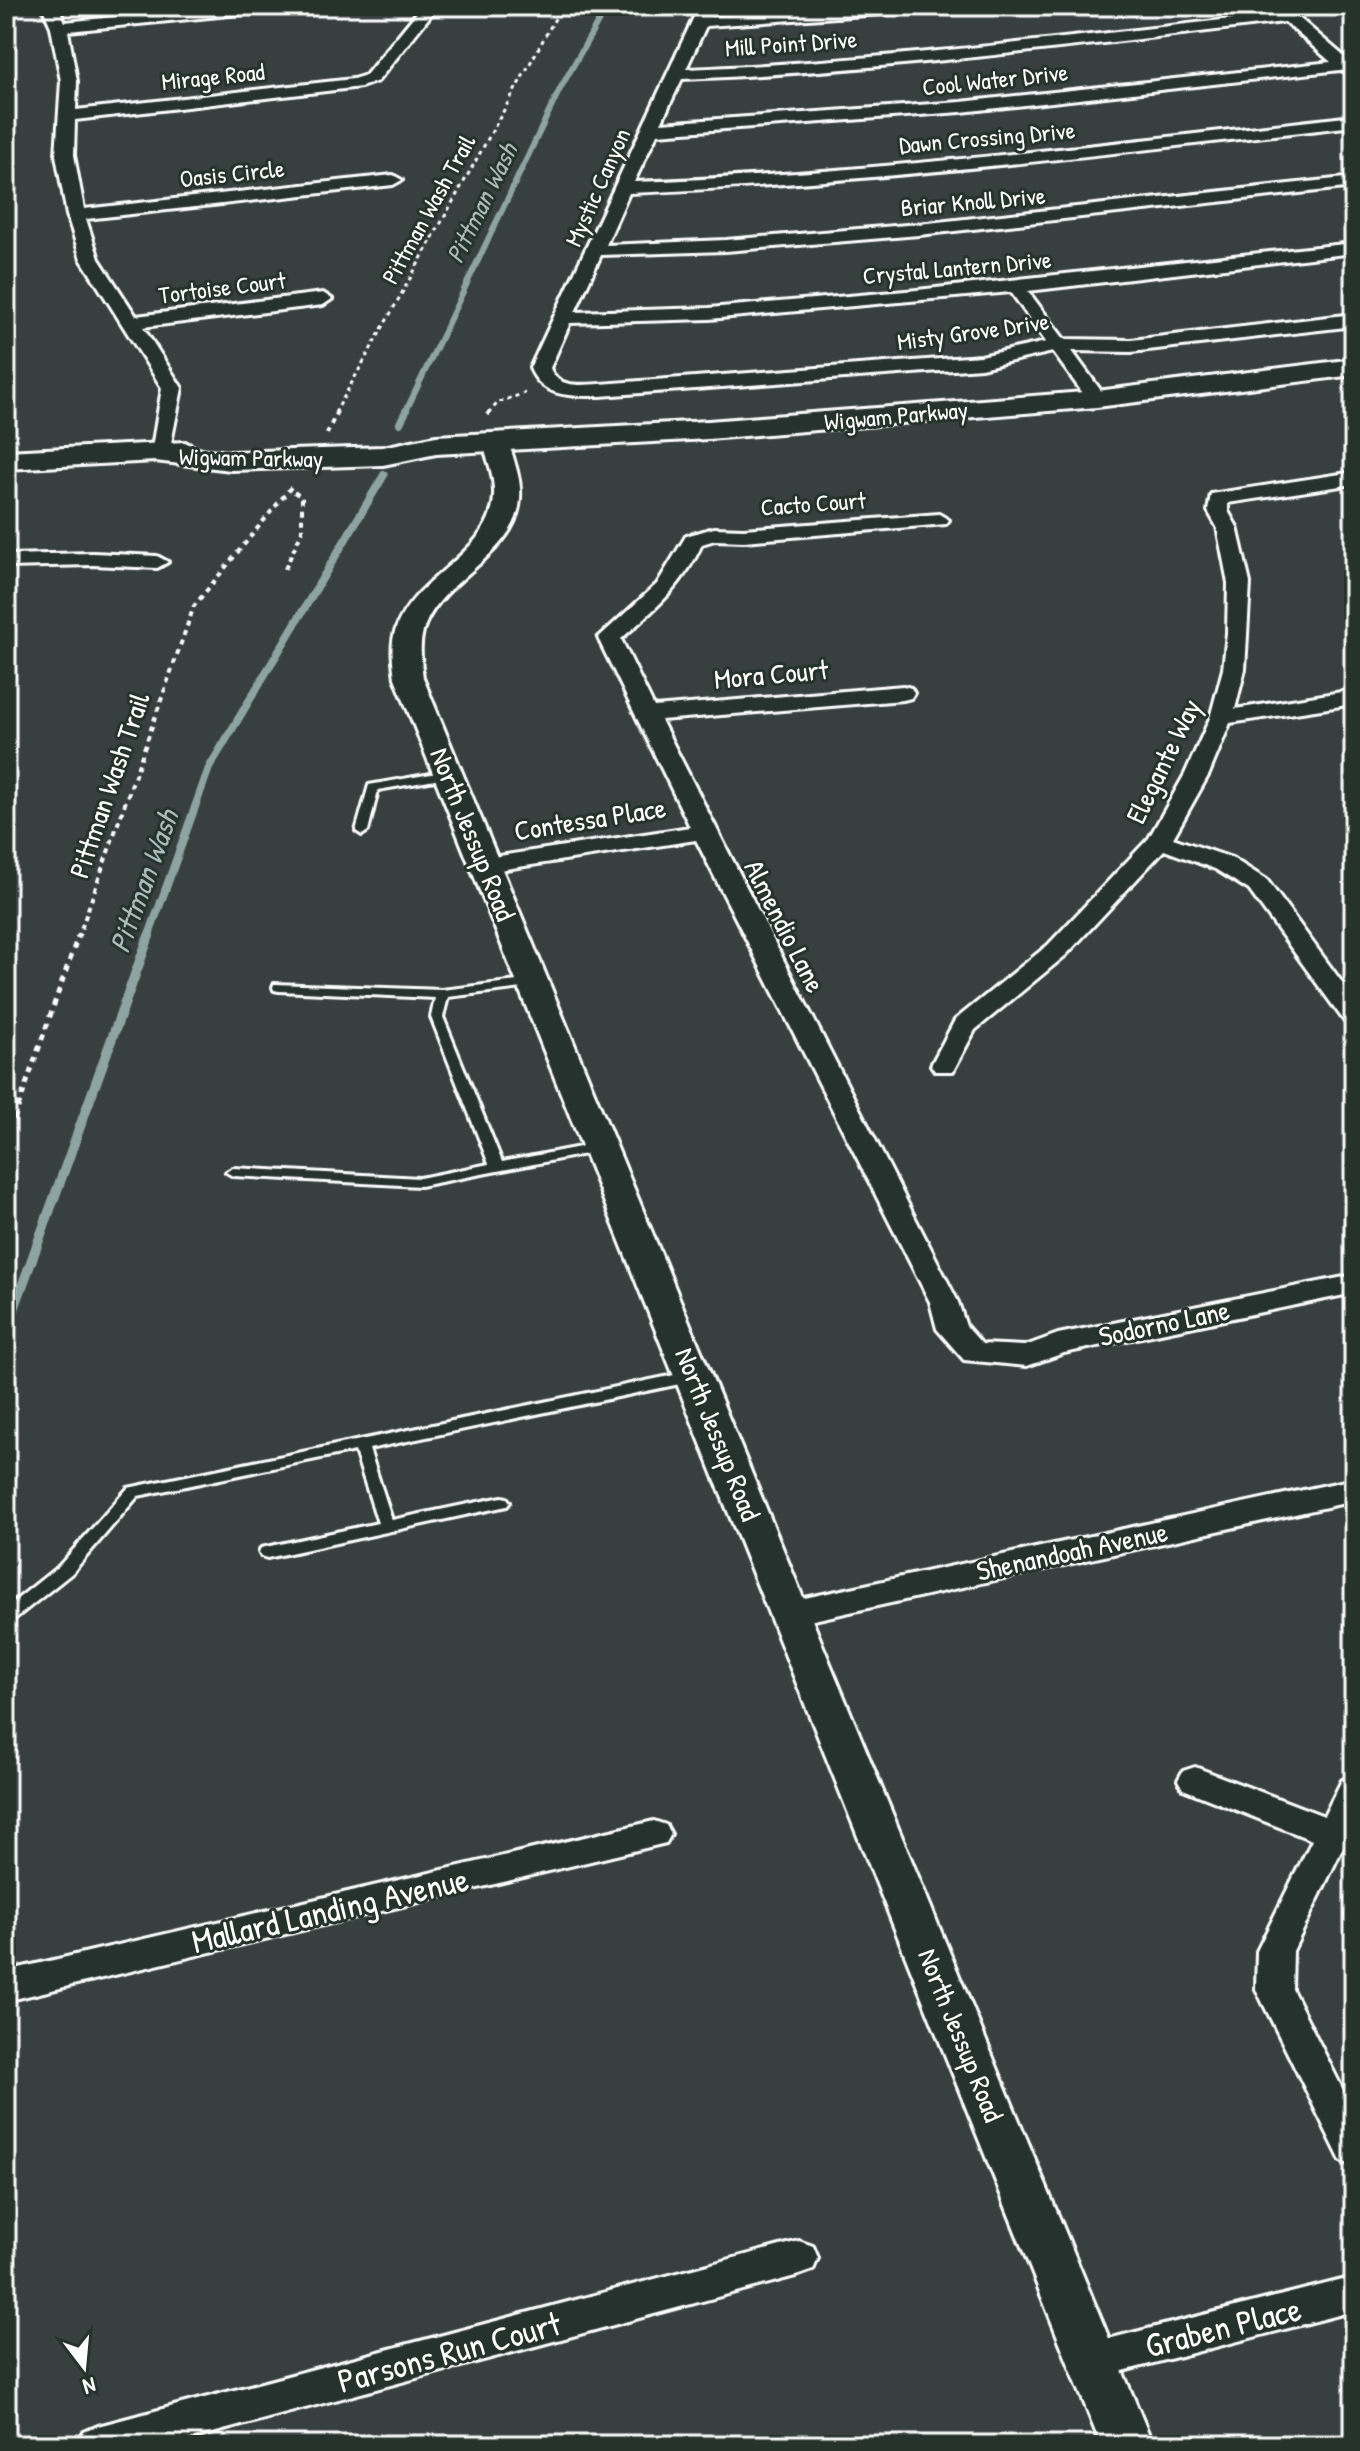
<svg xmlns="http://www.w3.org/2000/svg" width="1360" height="2451" font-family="'Patrick Hand',sans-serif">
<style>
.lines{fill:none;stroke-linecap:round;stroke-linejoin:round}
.stream-far2{stroke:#8ea4a3;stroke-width:6}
.stream-far1{stroke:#8ea4a3;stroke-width:8}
.stream{stroke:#8ea4a3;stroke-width:10}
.service-casing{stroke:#fff;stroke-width:6}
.minor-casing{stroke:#fff;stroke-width:6}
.tertiary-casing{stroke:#fff;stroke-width:6}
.secondary-casing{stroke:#fff;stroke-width:6}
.path-far2{stroke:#fff;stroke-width:3;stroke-dasharray:4 4;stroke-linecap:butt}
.path-far1{stroke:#fff;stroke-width:4;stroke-dasharray:5 5;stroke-linecap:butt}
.path{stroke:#fff;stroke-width:5;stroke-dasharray:6 6;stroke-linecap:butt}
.service{fill:#26332d;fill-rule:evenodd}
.minor{fill:#26332d;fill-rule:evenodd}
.tertiary{fill:#26332d;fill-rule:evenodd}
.secondary{fill:#26332d;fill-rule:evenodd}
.labels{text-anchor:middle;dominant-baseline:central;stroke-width:6;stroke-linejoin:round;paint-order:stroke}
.far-street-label{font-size:24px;fill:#fff;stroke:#26332d}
.far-water-label{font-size:26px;font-style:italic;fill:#aabbba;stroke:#26332d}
.street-label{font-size:28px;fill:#fff;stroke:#26332d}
.water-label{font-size:30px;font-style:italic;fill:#aabbba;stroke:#26332d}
.near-street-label{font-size:34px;fill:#fff;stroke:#26332d}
</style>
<rect width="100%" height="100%" fill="#38403f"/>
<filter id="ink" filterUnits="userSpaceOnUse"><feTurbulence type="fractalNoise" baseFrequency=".0125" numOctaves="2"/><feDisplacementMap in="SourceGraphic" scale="16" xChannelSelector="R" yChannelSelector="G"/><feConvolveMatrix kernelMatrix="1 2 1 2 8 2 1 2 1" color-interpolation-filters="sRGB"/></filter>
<g filter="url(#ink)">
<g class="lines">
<!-- stream-far2 -->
<path class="stream-far2" d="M405 413 560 89 607 6"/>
<!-- stream-far1 -->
<path class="stream-far1" d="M400 423 406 411
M148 938 209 768 384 475"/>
<!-- stream -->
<path class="stream" d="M6 1331 149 936"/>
<defs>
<path id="service" d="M448 771 454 775 452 777 378 790 368 831 362 835 356 831 369 785Z
M534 979 539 980 540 983 539 986 448 997 443 1017 502 1162 601 1143 606 1144 608 1147 606 1150 420 1186 233 1176 226 1172 233 1168 420 1178 489 1164 431 1017 435 998 279 991 274 990 273 987 274 984 442 990Z
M694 1371 699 1372 701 1376 699 1380 369 1449 392 1520 502 1497 507 1498 510 1502 507 1506 502 1507 267 1558 261 1556 259 1552 261 1548 378 1523 355 1451 138 1496 72 1573 12 1621 6 1623V1608L60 1565 128 1488Z"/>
<path id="minor" d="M42 6H58L65 22 224 6H279L271 11 68 31 77 81 76 110 353 79 366 75 422 6H438L378 81 361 87 75 120 74 155 84 209 393 175 402 180 393 185 86 219 99 259 136 316 323 293 332 299 323 305 143 327 182 388 168 458H154L151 454 162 388 81 259 67 215 56 155 61 81 51 27Z
M699 6H715L710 17 858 6H932L924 11 706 26 686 69C883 61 1080 36 1276 14L1270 6H1285L1354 65V75L1340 70 961 112 657 134 634 182C875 173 1115 143 1354 116V126C1113 153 872 183 629 193L606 245 726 240 919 224 1354 177V187L919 235 726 251 601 255 575 312 709 308 917 290 1354 243V253L1028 291 1064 339 1131 340 1354 314V326L1131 352 1072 351 1107 399 1097 405 1090 403 1053 352 981 368 600 396C572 396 542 398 530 368ZM1285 22 1331 62 961 102 661 123 682 79C883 71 1084 45 1285 22ZM1011 292 1046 342 981 356 600 384C581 385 558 389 550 368L570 323 709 319Z
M1354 472V484L1228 503V511L1237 527 1250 583 1245 669 1235 709 1354 690V704L1230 723 1209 774 1173 838 1232 858 1267 880 1354 999V1025L1345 1022 1249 890 1215 869 1164 850 1066 955 975 1030 953 1071H935L931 1065 955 1020 1048 945 1149 838 1185 774 1210 718 1223 669 1227 633 1228 583 1217 527 1208 511 1211 494Z
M939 514 949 520 946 524 744 541 715 540 702 544C684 585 654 610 621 639L654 707 903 686 911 688 914 693 911 698 903 700 661 720 958 1302 966 1326 982 1344 1025 1346 1058 1334 1354 1275V1293L1064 1353 1027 1366 964 1360 937 1329 930 1302 696 840 486 872 477 870 474 865 477 860 486 858 690 827 598 638 657 584 686 536 714 528 744 529Z
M93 553 157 556 168 562 157 568 93 565 6 567V555Z
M1354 1479V1501L791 1625 780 1621 775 1613 780 1605 791 1601Z
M1195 1767 1324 1816 1342 1780 1354 1776V1824L1293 1951 1292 1989 1354 2112V2166L1341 2161 1256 1989 1257 1951 1312 1840 1183 1789 1178 1780 1183 1771Z
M654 1821 666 1825 671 1834 666 1843 6 2001V1971Z
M799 2241 813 2246 818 2258 813 2270 799 2275 168 2445H78L84 2432 98 2426Z
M1354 2277V2311L1092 2379 1078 2374 1072 2361 1078 2348 1092 2343Z"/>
<path id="tertiary" d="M495 434 504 437C511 446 514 460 517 471 538 548 452 567 426 623 418 640 421 660 423 678L1153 2445H1101L395 678C393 662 390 644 396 629 414 575 491 555 494 496 495 478 488 460 482 442L486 437Z"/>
<path id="secondary" d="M1354 359V375L1097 407 708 439 436 454 383 465 231 470 155 461 6 469V451L185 442 198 449 231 452 383 447 436 436 708 421 1097 391Z"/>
</defs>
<!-- service casing -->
<use href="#service" class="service-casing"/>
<!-- minor casing -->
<use href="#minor" class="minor-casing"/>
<!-- tertiary casing -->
<use href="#tertiary" class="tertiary-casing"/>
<!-- secondary casing -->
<use href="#secondary" class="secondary-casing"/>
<!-- path-far2 -->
<path class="path-far2" d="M335 413 562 6
M488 413 499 402 525 393"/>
<!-- path-far1 -->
<path class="path-far1" d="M487 415 490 411
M327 434 337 411
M285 569 302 531V497L289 489
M78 938 194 606 292 486"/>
<!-- path -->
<path class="path" d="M6 1142 78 936"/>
<!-- service -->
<use href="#service" class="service"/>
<!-- minor -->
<use href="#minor" class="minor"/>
<!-- tertiary -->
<use href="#tertiary" class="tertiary"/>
<!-- secondary -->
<use href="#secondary" class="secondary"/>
</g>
</g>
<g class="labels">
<!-- far-street labels -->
<g class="far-street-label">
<text transform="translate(791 43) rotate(-4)">Mill Point Drive</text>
<text transform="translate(213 76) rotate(-6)">Mirage Road</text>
<text transform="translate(995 79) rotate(-6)">Cool Water Drive</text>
<text transform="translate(987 137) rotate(-5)">Dawn Crossing Drive</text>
<text transform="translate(232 173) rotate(-6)">Oasis Circle</text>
<text transform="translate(597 187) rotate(-66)">Mystic Canyon</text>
<text transform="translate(973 201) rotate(-5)">Briar Knoll Drive</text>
<text transform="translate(428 209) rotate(-61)">Pittman Wash Trail</text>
<text transform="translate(957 267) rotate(-5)">Crystal Lantern Drive</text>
<text transform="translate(222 287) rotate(-7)">Tortoise Court</text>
<text transform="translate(973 331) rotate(-8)">Misty Grove Drive</text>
<text transform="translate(896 415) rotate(-5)">Wigwam Parkway</text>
<text transform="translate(251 457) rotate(1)">Wigwam Parkway</text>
<text transform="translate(813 503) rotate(-4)">Cacto Court</text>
</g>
<!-- far-water labels -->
<g class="far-water-label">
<text transform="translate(481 203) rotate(-64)">Pittman Wash</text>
</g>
<!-- street labels -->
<g class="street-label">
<text transform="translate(771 674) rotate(-5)">Mora Court</text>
<text transform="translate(1163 761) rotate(-64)">Elegante Way</text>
<text transform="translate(109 785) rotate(-71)">Pittman Wash Trail</text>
<text transform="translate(590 819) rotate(-9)">Contessa Place</text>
<text transform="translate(473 834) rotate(68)">North Jessup Road</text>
<text transform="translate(785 926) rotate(63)">Almendio Lane</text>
<text transform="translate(1164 1323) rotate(-12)">Sodorno Lane</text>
<text transform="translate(718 1434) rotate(68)">North Jessup Road</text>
<text transform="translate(1072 1551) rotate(-12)">Shenandoah Avenue</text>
<text transform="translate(961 2035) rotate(68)">North Jessup Road</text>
</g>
<!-- water labels -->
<g class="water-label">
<text transform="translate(143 881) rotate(-70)">Pittman Wash</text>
</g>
<!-- near-street labels -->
<g class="near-street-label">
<text transform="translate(330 1910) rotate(-13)">Mallard Landing Avenue</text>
<text transform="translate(1223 2327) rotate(-14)">Graben Place</text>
<text transform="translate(449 2352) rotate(-15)">Parsons Run Court</text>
</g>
</g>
<!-- margin -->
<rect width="1360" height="2451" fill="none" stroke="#26332d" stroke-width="32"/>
<rect x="16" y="16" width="1328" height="2419" fill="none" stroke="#fff" stroke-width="3" filter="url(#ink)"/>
<!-- north arrow -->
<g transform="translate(84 2367) rotate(164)" stroke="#26332d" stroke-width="6" paint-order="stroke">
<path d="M0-6L14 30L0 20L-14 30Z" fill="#ffffff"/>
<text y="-12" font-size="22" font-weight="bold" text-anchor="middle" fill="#ffffff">N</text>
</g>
</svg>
